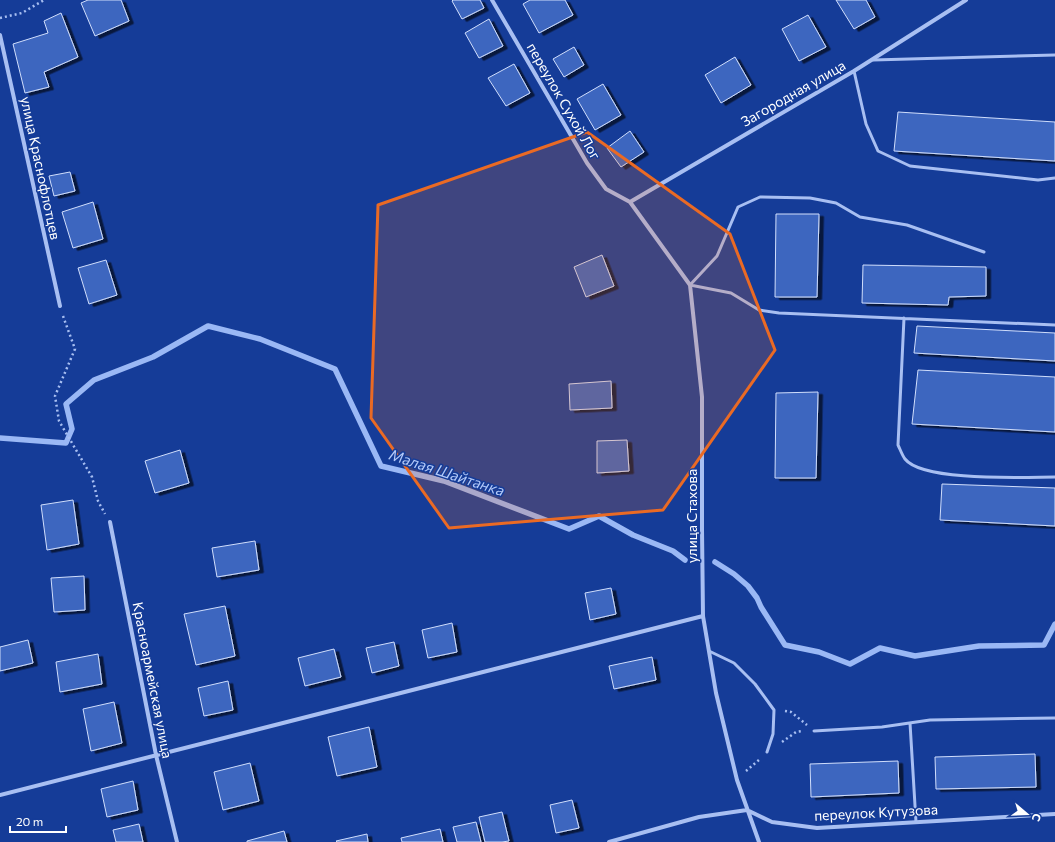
<svg xmlns="http://www.w3.org/2000/svg" width="1055" height="842" font-family="Commissioner,sans-serif">
<style>
.lines{fill:none;stroke-linecap:round;stroke-linejoin:round}
.stream{stroke:#9ab8f5;stroke-width:5.5}
.building{fill:#3e66bf;stroke:#d0defc;filter:url(#shadow)}
.path{stroke:#a8bff2;stroke-width:2.5;stroke-dasharray:2 3;stroke-linecap:butt}
.service{stroke:#a8bff2;stroke-width:3}
.minor{stroke:#a8bff2;stroke-width:4}
.marked{fill:#ea6a24;fill-opacity:0.2;stroke:#ea6a24;stroke-width:3;stroke-linejoin:round}
.labels{text-anchor:middle;dominant-baseline:central;stroke-width:3;stroke-linejoin:round;paint-order:stroke}
.street-label{font-size:14px;fill:#fff;stroke:#153c98}
.water-label{font-size:15px;font-style:italic;fill:#b4caf9;stroke:#153c98}
</style>
<defs>
<filter id="shadow"><feDropShadow dx="4.5" dy="2.5" stdDeviation="0" flood-color="#0009"/></filter>
</defs>
<rect width="100%" height="100%" fill="#153c98"/>
<g class="lines">
<!-- stream -->
<path class="stream" d="M0 438 66 443 72 429 66 404 94 380 153 357 208 326 260 339 335 369 381 466 444 481 569 529 599 516 633 535 673 551 685 560
M715 562 734 574 748 586 757 598 761 607 785 645 819 652 850 664 880 648 915 656 979 646 1044 645 1055 624"/>
</g>
<!-- building -->
<path class="building" d="M88 0H121L129 21 95 36 81 3Z
M453 0H480L484 8 462 19 452 1Z
M530 0H565L573 15 539 33 523 4Z
M836 0H866L875 17 854 29Z
M61 13 78 57 44 72 49 87 25 93 13 44 48 33 44 21Z
M808 15 826 47 799 61 782 29Z
M489 19 503 46 479 58 465 33Z
M574 47 584 65 564 77 553 59Z
M735 57 751 85 721 103 705 75Z
M514 64 530 93 506 106 488 78Z
M603 84 621 115 595 130 577 99Z
M898 112 1055 122V161L894 151Z
M630 131 644 152 621 167 607 148Z
M70 172 75 191 54 196 49 176Z
M93 202 103 239 73 248 62 212Z
M776 214H819L817 297H775Z
M602 255 614 286 586 297 574 267Z
M106 260 117 295 89 304 78 268Z
M863 265 986 267V296L949 297 948 305 862 303Z
M917 326 1055 333V361L914 353Z
M918 370 1055 377V432L912 424Z
M611 381 612 408 570 410 569 384Z
M818 392 816 478H775L776 393Z
M627 440 629 471 597 473V441Z
M180 450 189 483 155 493 145 461Z
M942 484 1055 488V526L940 520Z
M73 500 79 544 47 550 41 505Z
M255 541 259 570 217 577 212 548Z
M84 576 85 610 54 612 51 578Z
M611 588 616 614 590 620 585 593Z
M225 606 235 656 196 665 184 614Z
M452 623 457 652 428 658 422 630Z
M28 640 33 663 0 671V647Z
M394 642 399 666 372 673 366 648Z
M334 649 341 677 305 686 298 658Z
M98 654 102 684 60 692 56 662Z
M652 657 656 680 614 689 609 666Z
M228 681 233 710 204 716 198 688Z
M114 702 122 743 91 751 83 709Z
M369 727 377 767 337 776 328 737Z
M1035 754 1036 787 936 789 935 757Z
M898 761 899 793 811 797 810 764Z
M250 763 259 801 223 810 214 772Z
M133 781 138 810 107 817 101 789Z
M572 800 579 828 556 833 550 805Z
M502 812 509 841 502 842H485L479 817Z
M476 822 481 842H457L453 827Z
M139 824 143 842H116L113 830Z
M440 829 443 842H402L401 838Z
M284 831 287 842H247V841Z
M367 834 368 842H337L336 841Z"/>
<g class="lines">
<!-- path -->
<path class="path" d="M0 18 22 13 44 0
M63 316 75 349 55 396 59 421 92 477 98 501 105 514
M785 711 791 712 807 725
M782 742 796 732 803 731
M746 771 760 759"/>
<!-- service -->
<path class="service" d="M873 60 1055 55
M854 71 866 124 878 151 910 166 1038 180 1055 178
M690 285 731 293 759 310 779 313 1055 325
M690 285 717 256 738 207 760 197 810 198 836 203 860 217 907 225 984 252
M904 318 898 445C900 449 902 455 905 459 923 482 1025 477 1055 477
M709 651 734 663 755 684 774 710 773 734 767 752
M910 723 916 822
M814 731 882 727 930 720 1055 718"/>
<!-- minor -->
<path class="minor" d="M492 0 587 163 606 189 630 202 690 285 702 397V530L703 616 716 693 737 780 759 842
M0 35 60 306
M630 202 854 71 966 0
M110 522 156 755 177 842
M0 795 703 616
M609 842 699 817 747 810 772 822 817 828 1055 814"/>
</g>
<!-- marked area -->
<path class="marked" d="M587 132 730 234 775 350 663 510 449 528 371 418 378 205Z"/>
<g class="labels">
<!-- street labels -->
<g class="street-label">
<text transform="translate(793 93) rotate(-30)">Загородная улица</text>
<text transform="translate(564 101) rotate(60)">переулок Сухой Лог</text>
<text transform="translate(41 168) rotate(78)">улица Краснофлотцев</text>
<text transform="translate(691 516) rotate(-90)">улица Стахова</text>
<text transform="translate(153 680) rotate(79)">Красноармейская улица</text>
<text transform="translate(876 812) rotate(-3)">переулок Кутузова</text>
</g>
<!-- water labels -->
<g class="water-label">
<text transform="translate(447 472) rotate(18)">Малая Шайтанка</text>
</g>
</g>
<!-- north arrow -->
<g transform="translate(1027 814) rotate(109)" stroke="#153c98" stroke-width="3" paint-order="stroke">
<path d="M0-3L7 15L0 10L-7 15Z" fill="#ffffff"/>
<text y="-6" font-size="11" font-weight="bold" text-anchor="middle" fill="#ffffff">С</text>
</g>
<!-- scale -->
<path d="M10 826v6h56v-6" fill="none" stroke="#ffffff" stroke-width="2"/>
<text x="16" y="826" font-size="12" fill="#ffffff" stroke="#153c98" stroke-width="3" paint-order="stroke">20 m</text>
</svg>
